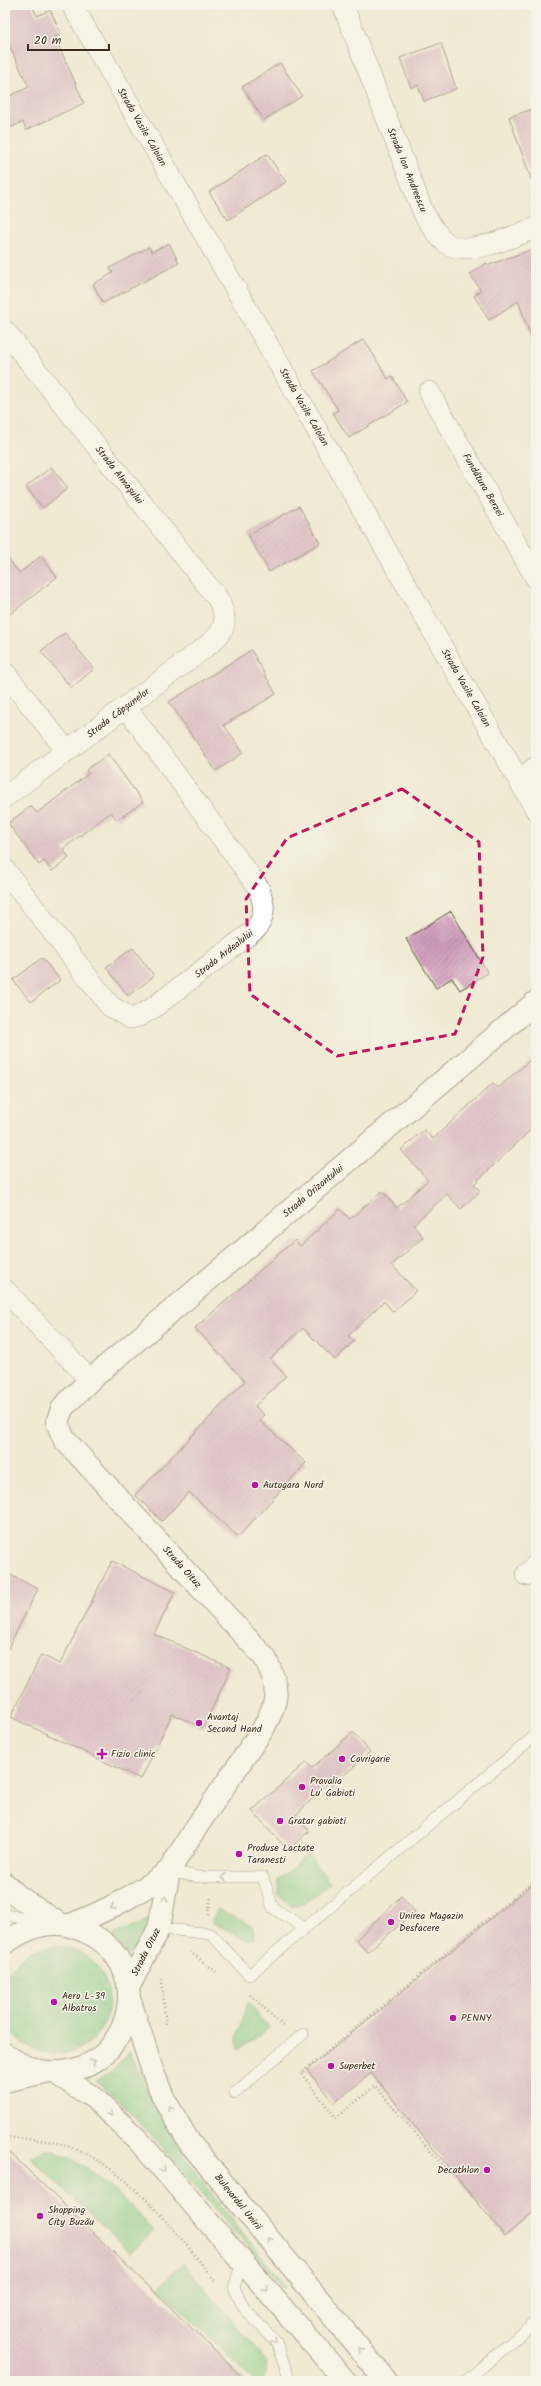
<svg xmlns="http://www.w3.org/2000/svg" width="541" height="2386" font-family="Kalam,sans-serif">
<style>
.grass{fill:url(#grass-tufts);stroke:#5e7b54}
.building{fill:url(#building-hatch)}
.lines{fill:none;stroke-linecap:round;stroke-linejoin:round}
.lane-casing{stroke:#564739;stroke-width:12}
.street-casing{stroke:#564739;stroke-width:22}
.secondary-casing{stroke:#564739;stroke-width:24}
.primary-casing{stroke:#564739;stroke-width:24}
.path{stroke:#564739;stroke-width:2.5;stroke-dasharray:1 3;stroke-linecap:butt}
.lane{stroke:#fff;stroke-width:11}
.street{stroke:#fff;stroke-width:21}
.secondary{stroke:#fff;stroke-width:22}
.primary{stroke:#fff;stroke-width:22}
.oneway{stroke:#a79f9a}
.marked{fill:none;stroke:#c2185b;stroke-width:3;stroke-dasharray:8 5;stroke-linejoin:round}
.poi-dot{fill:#b5179e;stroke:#f7f3e8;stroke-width:1.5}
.labels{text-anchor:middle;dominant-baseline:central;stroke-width:3;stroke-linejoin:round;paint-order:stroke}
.street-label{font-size:10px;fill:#3b2a1e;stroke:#f7f3e8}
.poi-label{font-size:10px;fill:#3b2a1e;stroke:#f7f3e8;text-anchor:start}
</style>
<defs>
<pattern id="grass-tufts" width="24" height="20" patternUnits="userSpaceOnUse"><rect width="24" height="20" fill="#81cc8a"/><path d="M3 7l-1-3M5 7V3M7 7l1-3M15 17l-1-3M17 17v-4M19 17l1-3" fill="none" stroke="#70af77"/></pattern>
<pattern id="building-hatch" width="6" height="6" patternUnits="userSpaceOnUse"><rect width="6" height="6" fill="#cf9cbc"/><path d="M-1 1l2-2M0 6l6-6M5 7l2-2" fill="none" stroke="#a97f98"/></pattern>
</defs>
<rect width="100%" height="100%" fill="#f7f3e8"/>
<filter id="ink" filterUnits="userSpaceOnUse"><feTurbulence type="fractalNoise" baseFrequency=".025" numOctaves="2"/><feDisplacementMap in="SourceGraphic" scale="8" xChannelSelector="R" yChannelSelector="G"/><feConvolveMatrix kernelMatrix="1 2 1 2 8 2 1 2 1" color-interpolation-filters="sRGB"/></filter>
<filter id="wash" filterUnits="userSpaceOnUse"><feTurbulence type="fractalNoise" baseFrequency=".012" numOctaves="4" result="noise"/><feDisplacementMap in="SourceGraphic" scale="16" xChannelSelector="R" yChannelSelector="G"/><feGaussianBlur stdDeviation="0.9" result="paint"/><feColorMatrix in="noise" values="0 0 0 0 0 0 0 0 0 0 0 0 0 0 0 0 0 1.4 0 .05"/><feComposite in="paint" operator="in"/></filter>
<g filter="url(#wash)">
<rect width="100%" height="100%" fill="#f0ead3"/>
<!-- grass -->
<path class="grass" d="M308 1854 330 1883 303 1904 291 1907 278 1894V1880Z
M218 1909 252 1926 254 1931 253 1939 249 1941 211 1922Z
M147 1920 149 1924 136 1956 127 1953 114 1938 115 1934Z
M1 2000a54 54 0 1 1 108 0a54 54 0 1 1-108 0Z
M248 2002 269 2028 238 2051 236 2037Z
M130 2052C150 2094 171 2136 197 2174 225 2213 257 2250 286 2287L284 2289 130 2111 95 2081 111 2073Z
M48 2150C92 2162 123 2199 154 2230L131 2253 30 2157 39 2152Z
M183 2263 267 2362 265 2381H254L158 2287Z"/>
<g id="blocks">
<!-- building -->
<path class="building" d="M5 5H32L37 16 50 10 61 34 55 37 84 103 26 130 23 122 5 130V98L29 87 5 37Z
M441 43 456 89 424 101 418 85 411 88 400 58Z
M280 63 302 96 264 120 242 87Z
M536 108V184H533L509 117Z
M267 154 286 182 228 220 209 192Z
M169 243 179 263 103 303 93 284 113 273 110 268 149 247 152 252Z
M530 250 536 267V343H533L518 301 489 320 474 296 481 291 470 274 487 263 489 265Z
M364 339 388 379 392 376 407 402 349 438 333 413 338 410 313 371Z
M51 467 68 488 43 508 26 487Z
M299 506 320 543 269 572 248 535Z
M5 554 19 573 41 556 57 577 5 618Z
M65 633 94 669 71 688 41 651Z
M251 650 276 694 224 725 243 753 216 771 169 702Z
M108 754 143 802 117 820 111 812 63 849 69 858 52 871 44 861 39 865 8 823 31 806 37 813 88 774 86 770Z
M451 911 488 973 460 990 452 978 436 988 406 939Z
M133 948 154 976 128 996 106 967Z
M42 958 60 980 31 1002 13 980Z
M536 1055V1125L474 1184 480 1191 461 1209 447 1194 413 1225 423 1237 392 1265 416 1291 393 1312 384 1301 348 1336 354 1341 335 1360 303 1328 270 1359 286 1376 255 1406 264 1415 259 1420 306 1463 238 1537 189 1492 162 1521 135 1495 245 1381 195 1328 295 1240 300 1246 340 1209 350 1219 382 1191 397 1208 428 1180 401 1150 424 1130 433 1139 493 1083 498 1088Z
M112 1561 175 1592 154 1634 231 1668 203 1728 172 1714 141 1779 11 1717 41 1655 60 1664Z
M5 1572 38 1589 5 1654Z
M353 1732 370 1752 332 1786 329 1782 295 1816 309 1831 288 1850 252 1811 306 1762 312 1768Z
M536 1881V2210L505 2236 371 2073 334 2103 307 2070Z
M401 1896 415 1912 367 1952 356 1940Z
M5 2148 141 2279 246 2381H5Z"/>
</g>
</g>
<g filter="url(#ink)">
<use href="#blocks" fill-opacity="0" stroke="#564739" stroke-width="1"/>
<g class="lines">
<defs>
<path id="lane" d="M169 1871 198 1877H263L273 1908 305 1928
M5 1915 40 1921
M159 1928 211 1934 249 1975 536 1735
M235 2093 303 2034
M242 2261 234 2288 244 2308 276 2342 290 2381
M466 2381 536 2321"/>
<path id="street" d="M72 5 536 810
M343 5 423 212C429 222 435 234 445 242 468 259 512 236 536 228
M5 331 218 599C229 621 226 631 207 646L5 797
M429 392 536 578
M5 673 67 751
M519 780 536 767
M5 870 110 1006 130 1018 139 1016 153 1008 256 929C266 914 265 904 258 887L126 707
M5 1290 90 1380
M526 1575 536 1565"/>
<path id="secondary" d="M70 1925C109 1910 136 1895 169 1871
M129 1986 159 1928 169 1871 189 1838 263 1729C279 1700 280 1688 265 1658L64 1439 57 1422 63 1407 90 1380 536 1002
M5 2081 41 2073"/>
<path id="primary" d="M5 1884 19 1897 58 1923
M5 1943C21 1932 38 1923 58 1924 68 1924 76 1928 84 1931 130 1950 142 2003 114 2042 105 2056 90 2066 73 2070 47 2076 26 2070 5 2054
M130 2001 153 2072 163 2097 189 2142 386 2381
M57 2074 94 2098 138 2140 345 2381"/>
</defs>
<!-- lane casing -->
<use href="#lane" class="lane-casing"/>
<!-- street casing -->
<use href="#street" class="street-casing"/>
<!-- secondary casing -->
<use href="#secondary" class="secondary-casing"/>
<!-- primary casing -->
<use href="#primary" class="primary-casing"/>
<!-- path -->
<path class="path" d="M208 1915 211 1896
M190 1952 218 1973
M162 1979 166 2026
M250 1995 283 2026
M5 2137C27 2139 51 2140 71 2147 130 2170 177 2233 215 2281
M449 2173 375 2086 336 2118 301 2073 536 1879"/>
<!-- lane -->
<use href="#lane" class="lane"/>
<!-- street -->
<use href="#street" class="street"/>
<!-- secondary -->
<use href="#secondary" class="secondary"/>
<!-- primary -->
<use href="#primary" class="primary"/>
</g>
<!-- one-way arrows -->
<defs><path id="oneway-chevron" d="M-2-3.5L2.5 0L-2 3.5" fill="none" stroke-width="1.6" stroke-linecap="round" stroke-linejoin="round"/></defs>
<g class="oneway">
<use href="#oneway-chevron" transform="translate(224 1877) rotate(-180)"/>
<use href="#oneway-chevron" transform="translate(165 1899) rotate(-80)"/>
<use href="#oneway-chevron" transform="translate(113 1907) rotate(153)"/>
<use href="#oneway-chevron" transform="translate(93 2062) rotate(-34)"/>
<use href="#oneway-chevron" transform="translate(170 2108) rotate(-120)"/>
<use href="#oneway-chevron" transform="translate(110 2113) rotate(44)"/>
<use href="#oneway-chevron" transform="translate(163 2169) rotate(50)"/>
<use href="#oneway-chevron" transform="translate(269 2240) rotate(-129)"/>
<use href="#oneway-chevron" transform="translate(266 2289) rotate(49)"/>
<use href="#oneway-chevron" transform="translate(274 2341) rotate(53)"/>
<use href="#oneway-chevron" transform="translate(361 2351) rotate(-130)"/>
</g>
</g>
<!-- marked area -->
<path d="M0 0H541V2386H0ZM402 789 479 842 483 957 455 1034 337 1056 250 994 246 899 287 838Z" fill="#f0ead3" fill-opacity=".55" fill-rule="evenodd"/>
<path class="marked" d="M402 789 479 842 483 957 455 1034 337 1056 250 994 246 899 287 838Z"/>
<!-- markers -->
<g class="poi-dot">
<circle cx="255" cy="1485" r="4"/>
<circle cx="199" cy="1723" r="4"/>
<path d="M100 1748h4v4h4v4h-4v4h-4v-4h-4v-4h4z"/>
<circle cx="342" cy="1759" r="4"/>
<circle cx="302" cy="1787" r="4"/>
<circle cx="280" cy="1821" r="4"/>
<circle cx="239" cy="1854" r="4"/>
<circle cx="391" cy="1922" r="4"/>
<circle cx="54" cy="2002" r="4"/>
<circle cx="453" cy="2018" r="4"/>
<circle cx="331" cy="2066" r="4"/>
<circle cx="487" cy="2170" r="4"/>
<circle cx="40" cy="2216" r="4"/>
</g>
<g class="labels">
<!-- street labels -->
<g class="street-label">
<text transform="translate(142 127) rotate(60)">Strada Vasile Caloian</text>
<text transform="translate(407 170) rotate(68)">Strada Ion Andreescu</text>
<text transform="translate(304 407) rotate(60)">Strada Vasile Caloian</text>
<text transform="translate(119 475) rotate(52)">Strada Almașului</text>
<text transform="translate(483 485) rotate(60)">Fundătura Berzei</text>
<text transform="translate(466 688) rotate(60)">Strada Vasile Caloian</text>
<text transform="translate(118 713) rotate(-37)">Strada Căpșunelor</text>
<text transform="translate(224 954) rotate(-38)">Strada Ardealului</text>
<text transform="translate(313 1191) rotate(-40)">Strada Orizontului</text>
<text transform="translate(182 1567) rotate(48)">Strada Oituz</text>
<text transform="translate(146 1952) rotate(-63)">Strada Oituz</text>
<text transform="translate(238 2202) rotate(51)">Bulevardul Unirii</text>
</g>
<!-- poi labels -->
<g class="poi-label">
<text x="263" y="1485">Autogara Nord</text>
<text x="207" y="1717">Avantaj<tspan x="207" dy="12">Second Hand</tspan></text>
<text x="111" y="1754">Fizio clinic</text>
<text x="350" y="1759">Covrigarie</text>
<text x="310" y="1781">Pravalia<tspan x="310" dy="12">Lu' Gabioti</tspan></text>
<text x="288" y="1821">Gratar gabioti</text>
<text x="247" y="1848">Produse Lactate<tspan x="247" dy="12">Taranesti</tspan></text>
<text x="399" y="1916">Unirea Magazin<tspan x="399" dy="12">Desfacere</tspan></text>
<text x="62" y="1996">Aero L-39<tspan x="62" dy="12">Albatros</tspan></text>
<text x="461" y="2018">PENNY</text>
<text x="339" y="2066">Superbet</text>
<text x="479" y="2170" text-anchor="end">Decathlon</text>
<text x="48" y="2210">Shopping<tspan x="48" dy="12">City Buzău</tspan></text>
</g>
</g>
<!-- margin -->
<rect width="541" height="2386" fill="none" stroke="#f7f3e8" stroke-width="20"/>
<!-- scale -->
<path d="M28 44v6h81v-6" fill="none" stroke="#3b2a1e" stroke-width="2"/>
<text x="34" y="44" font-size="12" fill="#3b2a1e" stroke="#f7f3e8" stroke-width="3" paint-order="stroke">20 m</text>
</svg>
